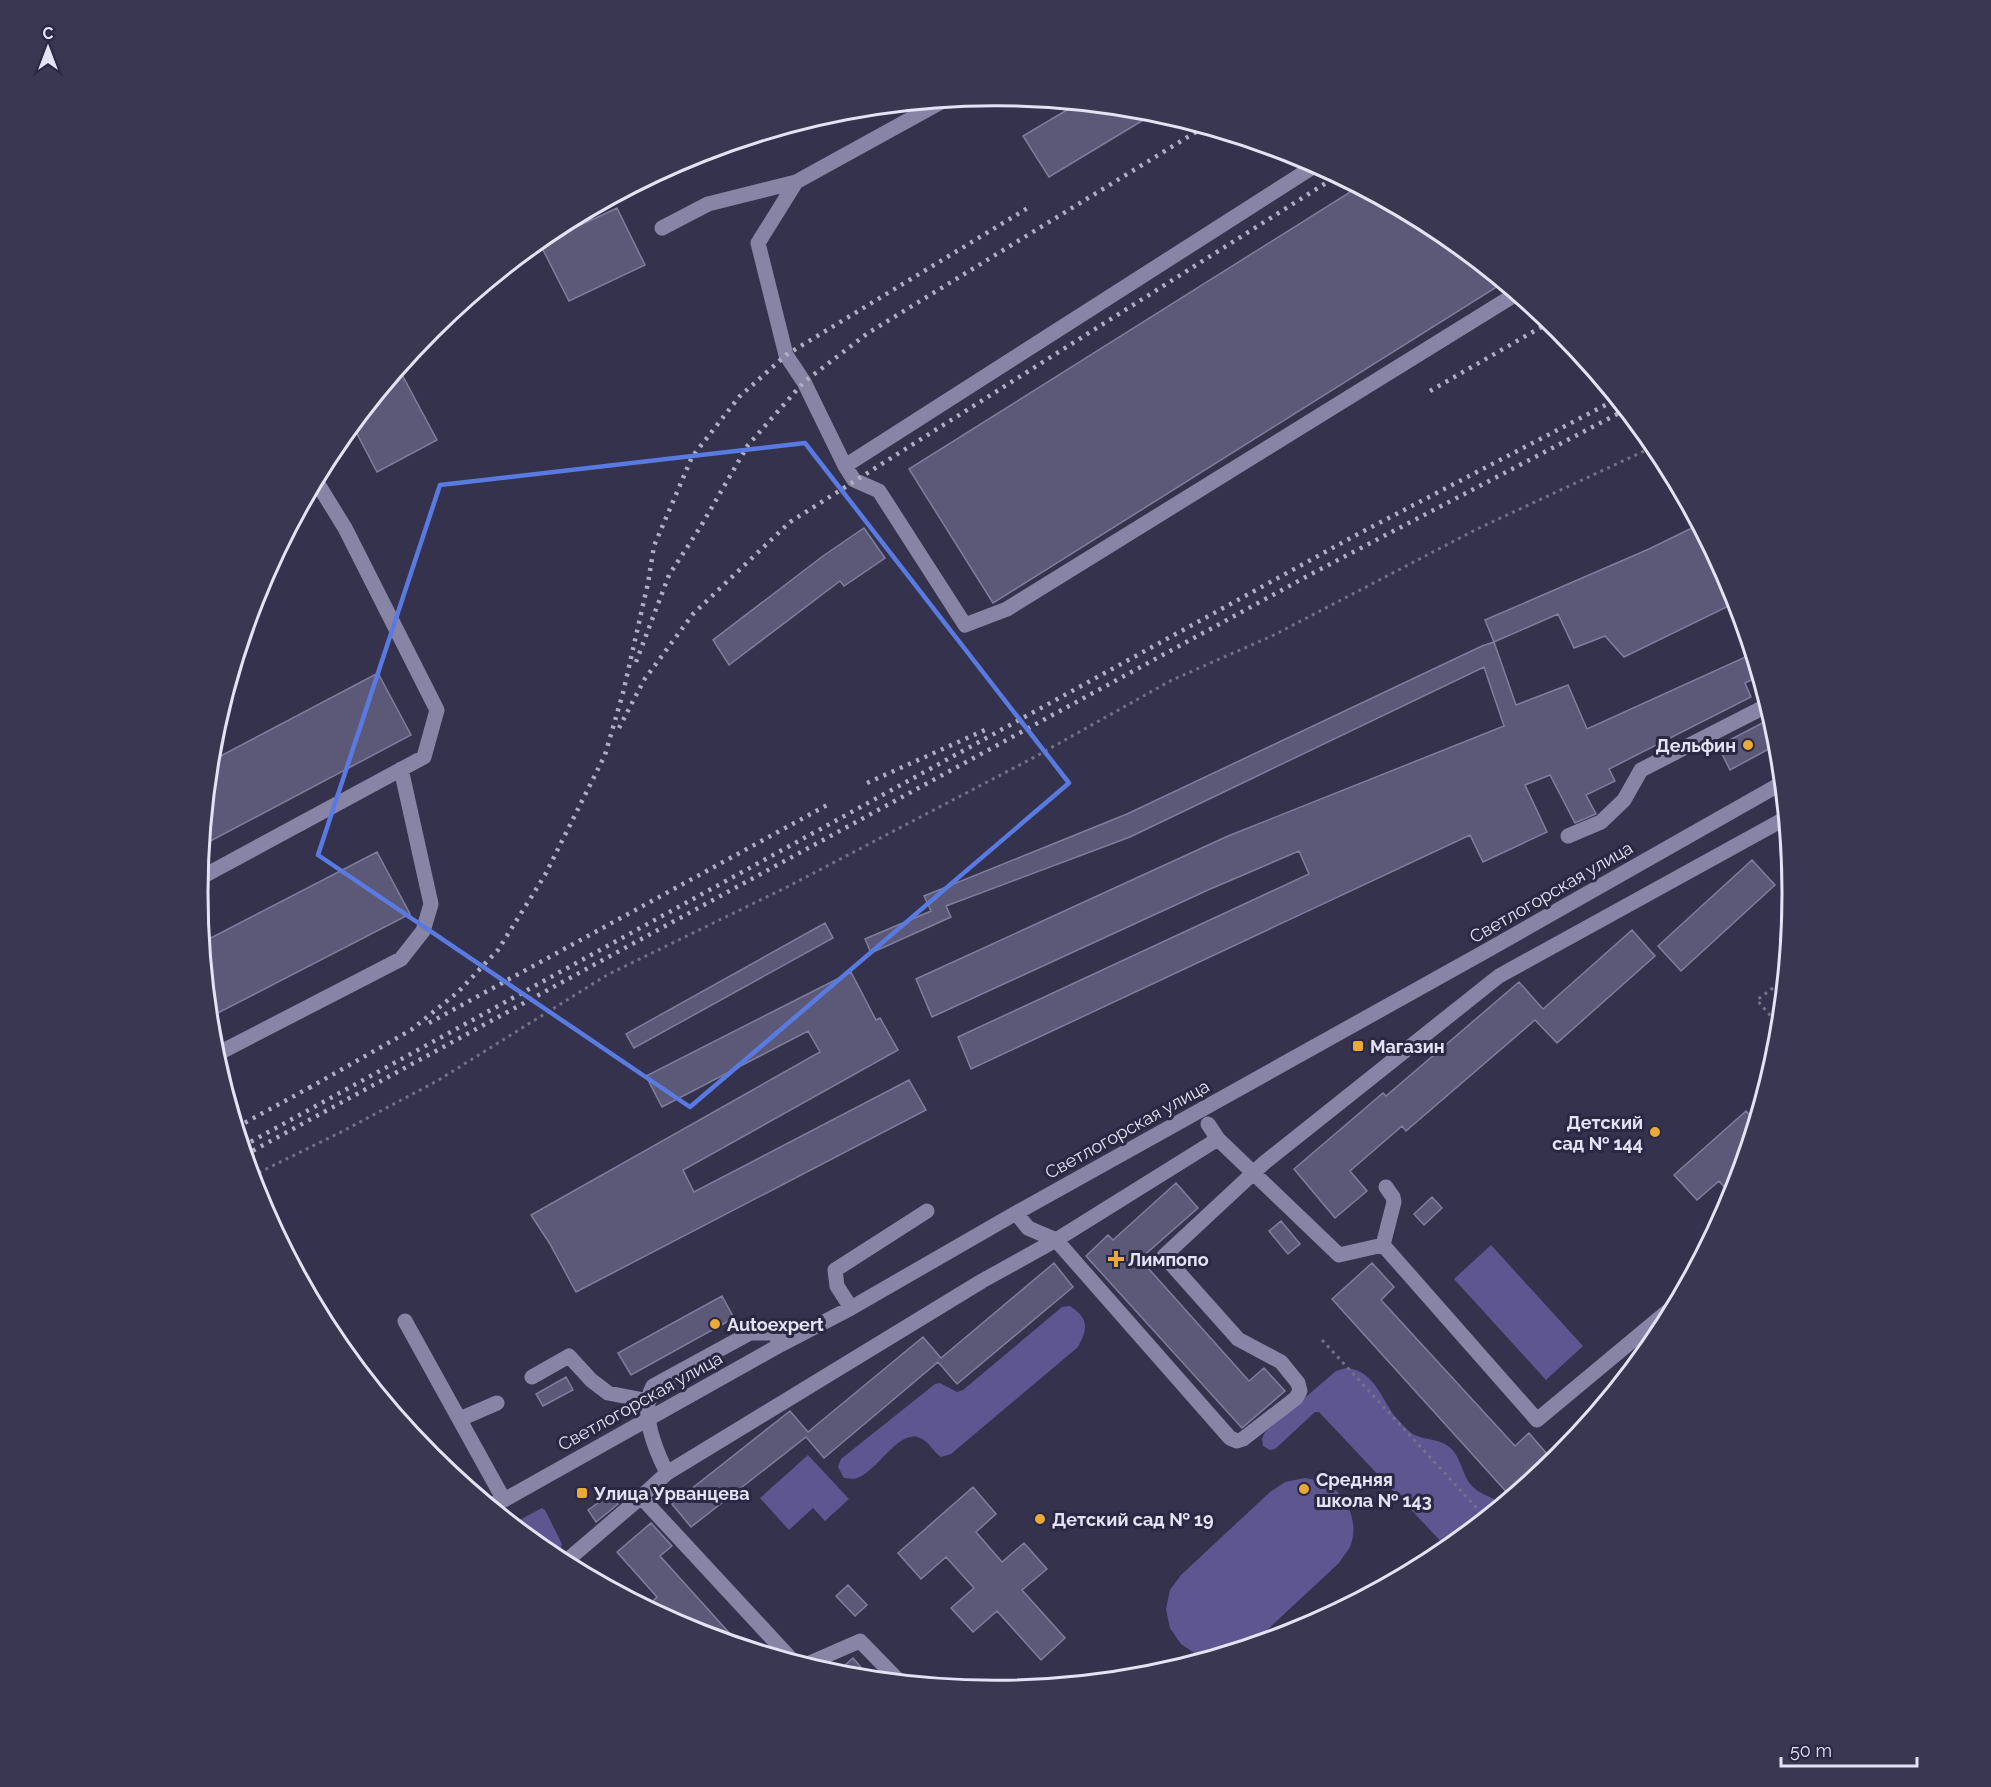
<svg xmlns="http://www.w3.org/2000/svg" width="1991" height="1787" font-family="Raleway,sans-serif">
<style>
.green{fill:#5d5691}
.building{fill:#5b5977;stroke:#807e9e;stroke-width:1.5}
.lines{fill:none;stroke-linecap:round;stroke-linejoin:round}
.path{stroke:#737089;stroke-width:3;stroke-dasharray:3 4.5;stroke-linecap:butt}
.minor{stroke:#8784a5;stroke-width:15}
.rail{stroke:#b0aec3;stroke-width:4.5;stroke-dasharray:3 6;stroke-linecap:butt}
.marked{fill:none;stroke:#597be1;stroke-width:4.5;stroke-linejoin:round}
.poi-dot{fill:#e9aa38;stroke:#2b2843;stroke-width:2}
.labels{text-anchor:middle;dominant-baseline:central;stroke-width:6;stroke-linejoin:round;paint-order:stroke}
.poi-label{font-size:18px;font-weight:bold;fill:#e4e3f5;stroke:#2b2843;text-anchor:start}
.street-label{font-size:18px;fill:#e4e3f5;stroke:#2b2843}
.rim{fill:none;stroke:#e4e3f5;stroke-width:3}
</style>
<rect width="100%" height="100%" fill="#35324e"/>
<!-- green -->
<path class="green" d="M1491 1245 1583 1346 1546 1380 1454 1279Z
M1070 1306C1089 1319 1088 1328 1078 1347L951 1454 941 1457C933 1452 929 1441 920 1438 898 1428 876 1475 854 1479 851 1479 848 1478 844 1478L838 1467 841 1459 935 1384 940 1383 957 1392 963 1390 1062 1307Z
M1346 1368C1376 1370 1382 1403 1399 1421 1405 1427 1409 1433 1417 1436 1427 1440 1438 1439 1448 1446 1461 1455 1461 1473 1471 1485 1479 1495 1493 1496 1502 1505L1448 1549 1319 1412H1315L1275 1449 1270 1450 1263 1446 1262 1439 1265 1432 1336 1371Z
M808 1455 849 1499 825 1521 813 1508 789 1530 760 1498Z
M1305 1478C1310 1479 1318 1480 1323 1482 1347 1492 1360 1523 1350 1547 1347 1552 1342 1558 1339 1563L1251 1645 1210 1658 1197 1655 1181 1644 1170 1628 1166 1609 1170 1590 1181 1575 1270 1492 1285 1482Z
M542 1508 545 1510 562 1544 561 1549 551 1556 512 1524Z"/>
<!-- building -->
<path class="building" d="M1077 104 1151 111 1155 113 1049 177 1023 136Z
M1358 187 1439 231 1503 283 993 603 909 469Z
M617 208 645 265 569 301 540 244Z
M399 369 437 440 377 472 353 426Z
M1698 525 1732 589 1737 602 1624 657 1605 636 1574 648 1558 614 1494 642 1485 620 1649 549Z
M864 528 885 558 844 586 840 581 729 665 713 640 823 556Z
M1494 642 1516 705 1568 685 1587 729 1752 654 1759 676 1745 683 1751 697 1609 769 1615 781 1586 795 1596 814 1575 823 1550 775 1525 785 1547 832 1483 862 1470 835 971 1069 958 1037 1309 874 1299 851 1208 890 932 1017 916 979 1228 836 1504 726 1484 667 1130 837 946 906 951 917 871 953 865 939 931 911 924 896 1127 814 1482 646Z
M378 673 411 735 203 845 211 761Z
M1768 720 1778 739V744L1730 770 1718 746Z
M377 852 410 914 210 1017 203 942Z
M1752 860 1775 885 1681 971 1658 946Z
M825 923 833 938 634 1048 626 1034Z
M1632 930 1655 956 1557 1043 1535 1020 1406 1131 1402 1126 1350 1171 1367 1191 1335 1218 1294 1169 1383 1093 1386 1096 1519 982 1543 1009Z
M851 972 876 1020 880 1018 898 1050 683 1170 694 1192 909 1080 926 1110 576 1292 550 1244 531 1215 820 1052 808 1031 662 1107 646 1076Z
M1746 1111 1756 1122 1733 1197 1719 1181 1697 1200 1674 1175Z
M1176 1183 1198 1208 1140 1259 1249 1381 1264 1368 1285 1391 1242 1428 1086 1256 1108 1235 1113 1240Z
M1432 1197 1442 1208 1424 1225 1414 1214Z
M1281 1221 1300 1244 1288 1254 1269 1231Z
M1054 1263 1073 1287 957 1384 938 1362 824 1458 806 1437 691 1527 672 1504 790 1411 808 1432 923 1337 941 1358Z
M1372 1263 1394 1287 1381 1300 1515 1446 1529 1433 1553 1461 1511 1497 1332 1299Z
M722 1296 734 1318 631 1375 618 1353Z
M566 1377 573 1390 543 1406 536 1394Z
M973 1487 996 1514 976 1532 1002 1562 1024 1543 1047 1569 1022 1590 1065 1638 1041 1660 997 1611 973 1632 951 1608 974 1588 946 1557 921 1579 898 1553Z
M611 1494 618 1504 596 1522 588 1510Z
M651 1523 672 1546 660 1556 741 1646 690 1630 647 1607 657 1597 617 1552Z
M848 1585 867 1605 855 1616 836 1596Z
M853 1658 871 1679 835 1674Z"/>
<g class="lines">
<!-- path -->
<path class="path" d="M1780 1027 1757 1000 1785 979
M252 1176 343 1131 437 1081 607 975 787 887 1031 759 1172 680 1274 635 1477 529 1655 446
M1322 1340 1486 1518"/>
<!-- minor -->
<path class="minor" d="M796 182 943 101
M662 228 708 204 796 182 758 243 786 355 804 382 845 466 854 480 879 491 965 625 1007 609 1516 294
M845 466 1316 165
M1568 836 1601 822 1624 800 1641 770 1768 705
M200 878 424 757 437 710 345 528 316 481
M215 1055 401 959 423 931 431 904 401 769
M1213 1132 1218 1139 1339 1255 1383 1245 1537 1420 1668 1311 1671 1314
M1016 1213 1028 1228 1056 1240 1230 1438 1237 1441 1243 1439 1296 1398 1300 1391 1298 1383 1281 1362 1238 1339 1164 1256 1264 1163 1499 976 1786 818
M1383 1245 1394 1202 1393 1197 1386 1187
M851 1308 837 1286 835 1270 927 1211
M405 1321 504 1500
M532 1377 569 1356 591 1380 608 1393 649 1401
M460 1419 497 1403
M667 1473C655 1449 639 1412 653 1386L750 1333H775L780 1345
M641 1497 793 1661
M490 1505 504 1500 780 1345 851 1308 1016 1213 1486 951 1782 783
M564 1563 641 1497 667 1473 982 1281 1056 1240 1218 1139 1208 1124
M805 1665 860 1641 899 1681"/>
<!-- rail -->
<path class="rail" d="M1430 391 1550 322
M636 662 669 575 701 526 748 445 804 382 868 333 1204 127
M619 728 644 680 693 614 790 522 1337 176
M867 783 985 730
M429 1023 829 804
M309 1088 411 1030 458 992 498 950 545 875 605 755 623 693 648 583 654 546 692 457 739 397 786 355 1031 206
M237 1127 316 1084
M243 1146 1358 534 1617 399
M245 1155 1315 572 1625 410"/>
</g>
<!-- marked area -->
<path class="marked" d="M805 443 1069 783 690 1107 318 855 440 485Z"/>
<!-- markers -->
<g class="poi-dot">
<circle cx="1748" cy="745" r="6"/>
<rect x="1352" y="1040" width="12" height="12" rx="3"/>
<circle cx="1655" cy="1132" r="6"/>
<path d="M1113 1250h6v6h6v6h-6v6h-6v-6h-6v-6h6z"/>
<circle cx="715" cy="1324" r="6"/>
<circle cx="1304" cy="1489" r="6"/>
<rect x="576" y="1487" width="12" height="12" rx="3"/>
<circle cx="1040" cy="1519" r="6"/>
</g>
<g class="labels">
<!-- poi labels -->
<g class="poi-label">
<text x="1736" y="745" text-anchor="end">Дельфин</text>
<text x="1370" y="1046">Магазин</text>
<text x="1643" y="1122" text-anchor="end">Детский<tspan x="1643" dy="21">сад № 144</tspan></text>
<text x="1128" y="1259">Лимпопо</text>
<text x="727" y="1324">Autoexpert</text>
<text x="1316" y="1479">Средняя<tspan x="1316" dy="21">школа № 143</tspan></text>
<text x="594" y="1493">Улица Урванцева</text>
<text x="1052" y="1519">Детский сад № 19</text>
</g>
<!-- street labels -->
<g class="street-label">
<text transform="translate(1551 892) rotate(-30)">Светлогорская улица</text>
<text transform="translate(1127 1129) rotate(-29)">Светлогорская улица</text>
<text transform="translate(640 1401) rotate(-29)">Светлогорская улица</text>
</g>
</g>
<!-- crop -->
<path d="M0 0H1991V1787H0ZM208 893a787 787 0 1 1 1574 0a787 787 0 1 1-1574 0Z" fill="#3a3751" fill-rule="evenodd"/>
<path class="rim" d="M208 893a787 787 0 1 1 1574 0a787 787 0 1 1-1574 0Z"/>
<!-- north arrow -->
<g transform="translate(48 48)" stroke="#2b2843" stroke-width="4.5" paint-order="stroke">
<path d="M0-4.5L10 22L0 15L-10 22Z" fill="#e4e3f5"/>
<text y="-9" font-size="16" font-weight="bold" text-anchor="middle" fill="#e4e3f5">С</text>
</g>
<!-- scale -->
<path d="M1781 1757v9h136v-9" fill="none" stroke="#e4e3f5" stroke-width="3"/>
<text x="1790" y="1757" font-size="18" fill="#e4e3f5" stroke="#2b2843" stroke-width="4.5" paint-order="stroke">50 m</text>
</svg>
